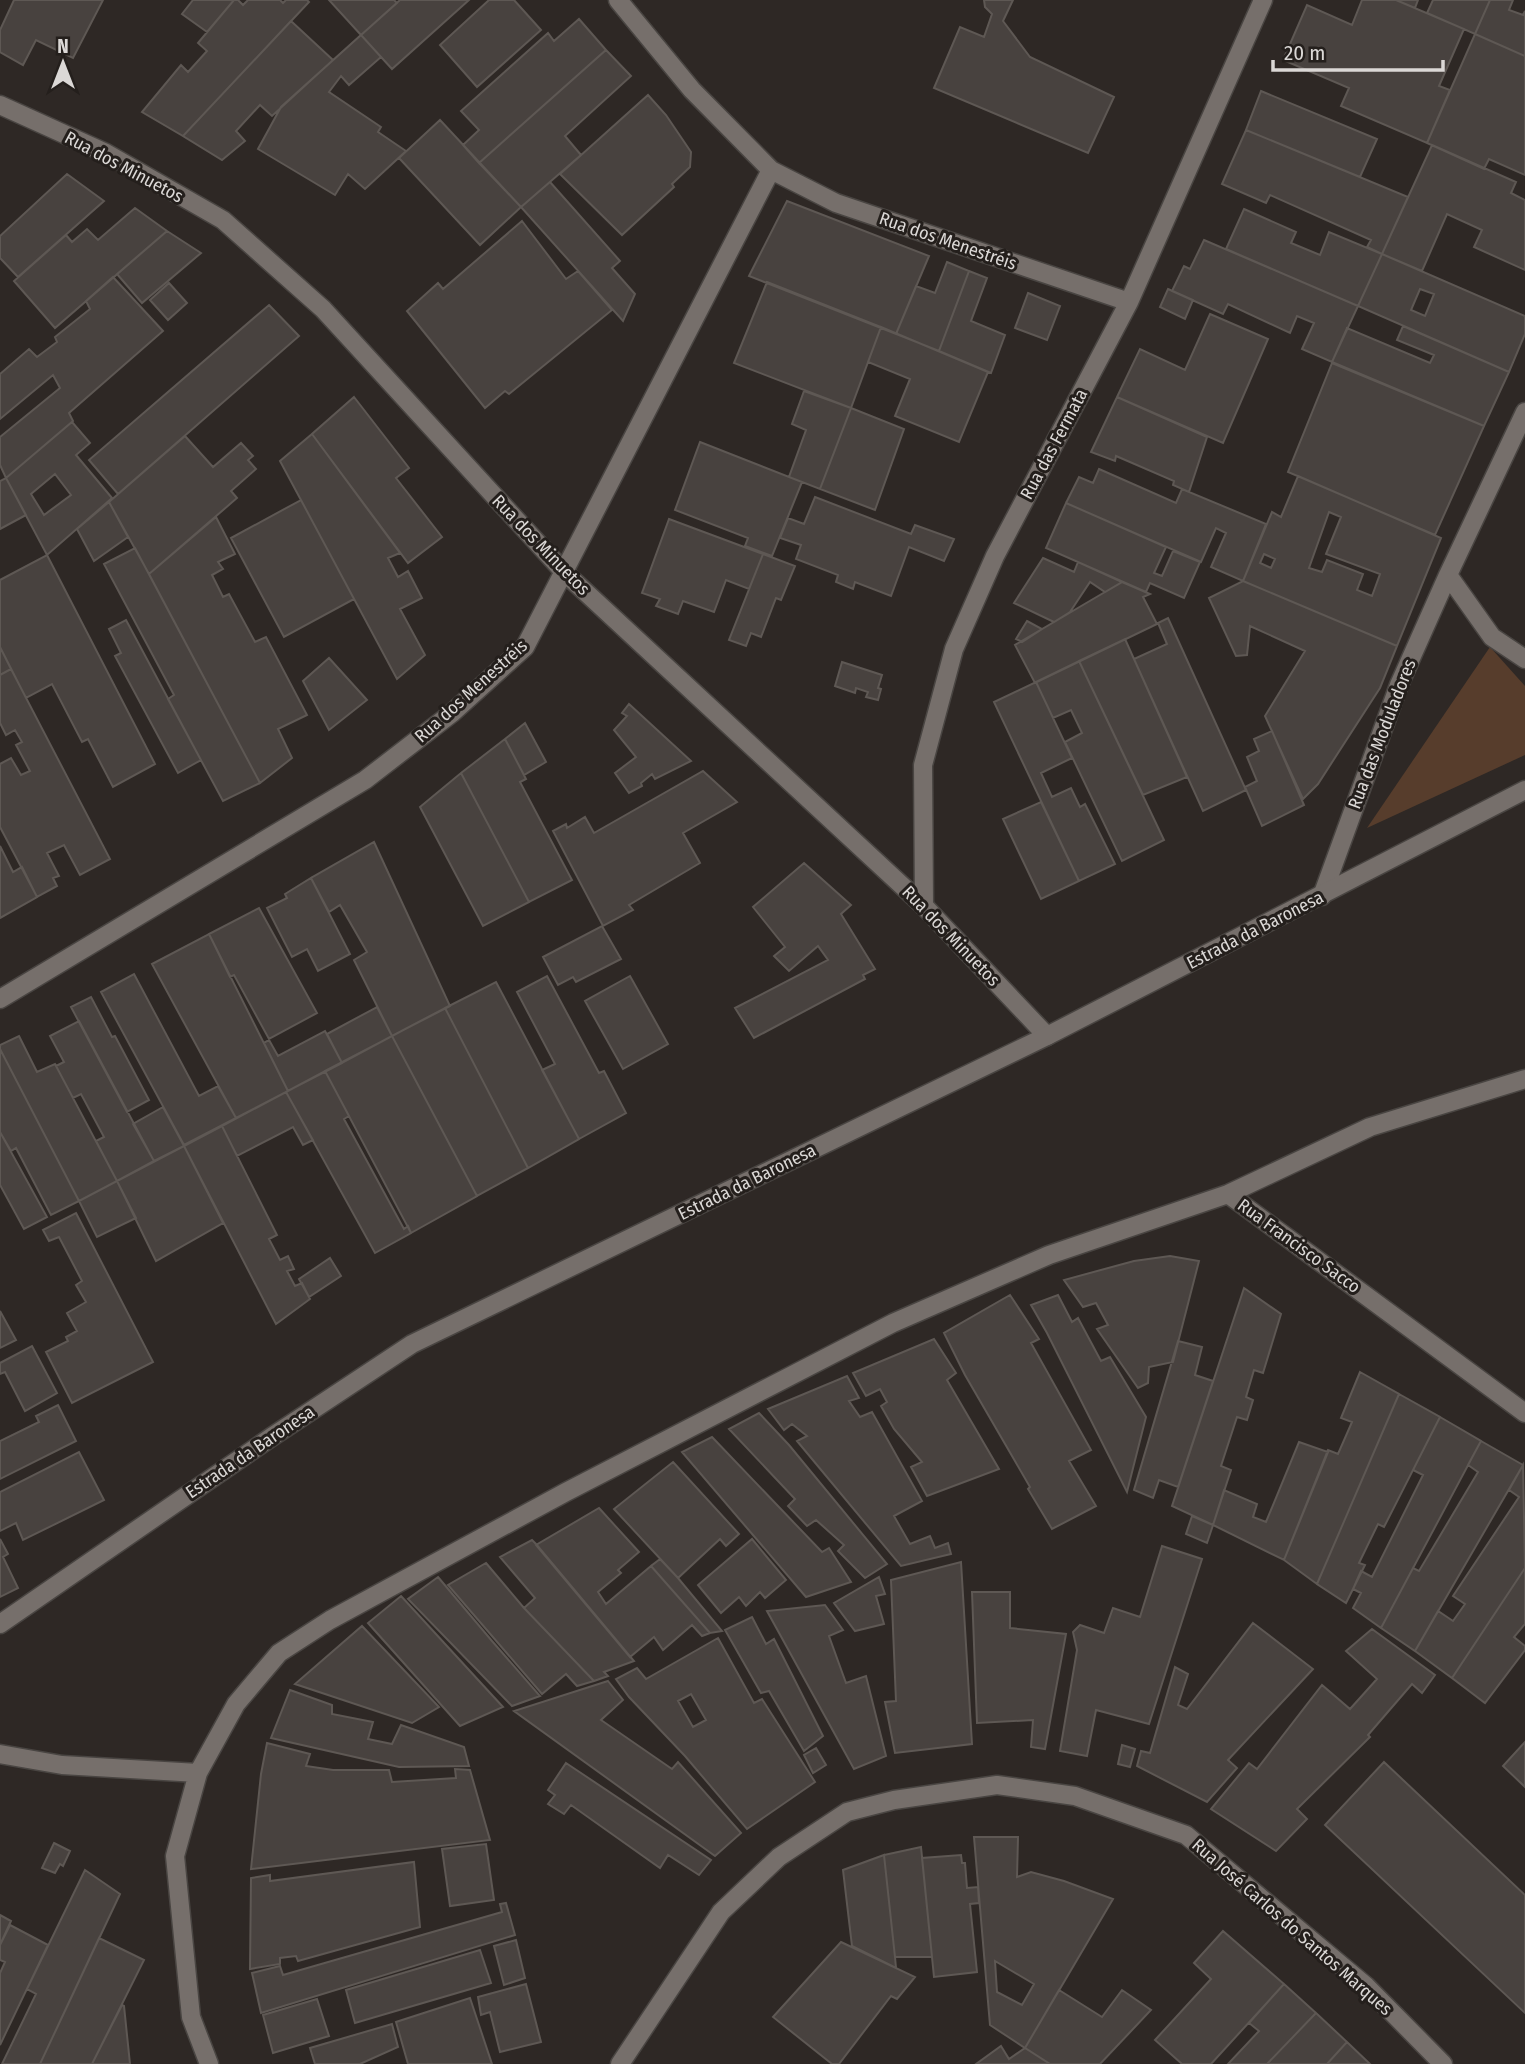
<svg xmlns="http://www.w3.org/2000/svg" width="1525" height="2064" font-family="'Fira Sans Condensed',sans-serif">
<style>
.green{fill:#573d2c}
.building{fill:#48423f;stroke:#5e5854;stroke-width:2;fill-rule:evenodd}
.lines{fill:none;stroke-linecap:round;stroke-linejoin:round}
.minor-casing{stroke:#494542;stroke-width:21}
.tertiary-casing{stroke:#494542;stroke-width:21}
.secondary-casing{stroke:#494542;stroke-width:21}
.minor{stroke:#766f6b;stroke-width:18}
.tertiary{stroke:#766f6b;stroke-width:18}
.secondary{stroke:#766f6b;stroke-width:18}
.labels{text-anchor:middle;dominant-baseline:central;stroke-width:6;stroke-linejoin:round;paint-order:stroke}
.street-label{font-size:18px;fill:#dbd8d6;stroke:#241f1c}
</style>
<rect width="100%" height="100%" fill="#2e2825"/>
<!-- green -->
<path class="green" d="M1490 647 1525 686V755L1367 828Z"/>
<!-- building -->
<path class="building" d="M14 0H103L73 58 36 40 23 65 0 52V30Z
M193 0H234L207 32 182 14Z
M234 0H238L243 5 248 0H280L283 3 286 0H307L309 2 183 136 142 112 181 65 188 72 207 51 198 43Z
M329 0H394L397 3 361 35Z
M400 0H469L392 69 361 35Z
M489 0H514L541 30 477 87 440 45Z
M984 0H1013L1003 21 1030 57 1114 97 1088 153 934 88 960 27 984 37 992 14 985 7Z
M1362 0H1396L1464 29 1439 86 1450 90 1427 143 1341 106 1349 88 1283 60 1307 5 1352 25Z
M1396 0H1418L1415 8Z
M1433 0H1490L1475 34 1427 13Z
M1490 0H1513L1509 10 1523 15 1525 11V56L1475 34Z
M579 19 606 50 479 163 463 145 479 130 461 111 548 33 554 41Z
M291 21 333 60 272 116 260 105 236 131 245 141 222 160 183 136Z
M1475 34 1525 56V175L1489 159 1484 169 1427 143Z
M361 35 381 57 349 85 341 76 329 92 381 127 378 132 406 151 365 189 348 174 335 195 258 149 281 107Z
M606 50 631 76 565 136 581 155 521 207 479 163Z
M1261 91 1377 139 1360 177 1246 130Z
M648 95 666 115 691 152 690 167 672 184 674 187 622 235 560 174Z
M440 120 521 207 480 245 399 158Z
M1246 130 1408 197 1382 254 1367 247 1371 240 1270 195 1266 203 1222 184Z
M1432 145 1516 182 1511 193 1525 200V270L1474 247 1482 230 1447 214 1422 271 1382 254Z
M67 174 104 201 18 277 0 258V236Z
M550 182 620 261 612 268 635 294 623 321 521 207Z
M787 201 929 256 896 334 749 276Z
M135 208 167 231 55 328 14 281 66 235 72 242 87 229 98 240Z
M1244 209 1296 232 1291 243 1320 255 1329 232 1382 254 1358 306 1226 249Z
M522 221 566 279 578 271 612 310 509 394 505 391 485 408 407 311 438 283 443 289Z
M167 231 201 253 142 303 117 274Z
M1204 240 1358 306 1332 362 1302 349 1314 323 1297 316 1290 333 1228 304 1223 314 1172 291 1184 266 1190 269Z
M1382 254 1525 316V334L1509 372 1358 306ZM1420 289 1434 294 1425 316 1411 310Z
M947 262 969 271 939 351 896 334 916 286 935 293Z
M969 271 987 278 971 321 1005 335 991 373 939 351Z
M113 277 163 331 69 413 73 421 6 478 0 465V437L60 388 53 375 0 419V374L29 349 37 357 57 342 55 337 90 309 86 301Z
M767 282 881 327 851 408 734 363Z
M169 283 187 303 168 320 150 300Z
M1168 289 1193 300 1185 319 1160 307Z
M1028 293 1060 306 1047 340 1015 328Z
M269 305 299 336 118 494 89 460Z
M1210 314 1268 339 1223 443 1117 397 1140 349 1185 370Z
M1403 326 1509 372 1484 426 1332 362 1347 328 1430 363 1434 355 1397 340Z
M881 327 988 372 959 442 895 416 910 379 868 362Z
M1332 363 1484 426 1435 535 1288 472Z
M804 391 851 408 820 489 789 477 806 430 792 424Z
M354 397 409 468 396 478 442 537 408 563 312 434Z
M1117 397 1207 437 1189 492 1173 485 1174 481 1116 456 1115 461 1091 452Z
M851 408 904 429 875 510 820 489Z
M72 422 90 443 76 455 112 498 47 555 6 478ZM55 474 71 495 44 515 31 494Z
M312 434 400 553 388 558 398 577 408 571 422 598 400 609 425 655 397 679 280 461Z
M185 436 213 467 241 443 253 456 248 460 256 469 231 491 237 498 149 574 109 502Z
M700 442 802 482 772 556 745 546 748 538 675 510Z
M1099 469 1176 503 1182 489 1266 524 1243 581 1211 567 1226 533 1216 528 1201 562 1066 503 1079 477 1093 483Z
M1298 476 1441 538 1397 646 1243 581 1272 512 1281 517ZM1329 512 1341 517 1326 554 1380 574 1372 596 1357 590 1363 574 1327 560 1322 572 1309 568ZM1264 554 1275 559 1271 568 1260 563Z
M6 478 26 515 0 529V481Z
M815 497 911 534 915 525 954 539 944 561 909 547 891 596 855 582 853 589 836 582 838 575 796 559 801 545 780 538 788 518 804 524Z
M301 500 354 599 284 637 231 538Z
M109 502 128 537 94 561 77 529Z
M1066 503 1166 547 1154 573 1162 576 1173 551 1200 562 1184 598 1150 583 1146 592 1046 548Z
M216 517 235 554 218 562 223 569 212 575 223 597 229 594 255 642 266 637 307 715 278 729 292 758 260 783 149 574Z
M669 519 763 554 749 589 726 580 714 612 683 601 678 614 656 606 660 599 642 593Z
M135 548 260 783 223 801 168 699 174 695 104 564Z
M763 554 795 566 781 600 776 598 761 637 751 633 746 646 729 640Z
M47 555 155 764 113 787 88 739 82 742 52 684 26 698 0 647V580Z
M1043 558 1074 572 1078 562 1122 582 1105 592 1090 582 1070 612 1054 622 1014 603Z
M1243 581 1397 646 1380 688 1318 784 1303 799 1265 716 1305 651 1250 626 1247 655 1236 656 1209 598Z
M1122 582 1150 594 1143 597 1157 624 1035 683 1015 645Z
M1168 618 1246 790 1203 811 1134 659 1167 644 1158 623Z
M126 620 201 760 178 773 115 656 121 653 109 629Z
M1027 621 1042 629 1022 642 1016 639Z
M1125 639 1187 777 1143 795 1079 661Z
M0 647 11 669 0 675Z
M329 658 367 700 329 730 303 681Z
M1079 661 1164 840 1122 861 1065 742 1082 733 1071 710 1053 718 1036 682Z
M842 662 882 675 878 688 881 689 878 700 866 697 868 692 856 688 855 693 835 686Z
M11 669 110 859 80 875 64 845 47 853 59 876 53 878 57 886 37 897 0 827V764L11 758 21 775 30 771 16 745 22 742 15 730 6 735 0 723V675Z
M1036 682 1072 758 1041 773 1052 797 1071 788 1080 807 1085 804 1115 864 1079 881 994 702Z
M629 704 691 761 655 779 652 774 641 783 642 786 629 793 615 773 636 757 614 730 627 716 622 713Z
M525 723 546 762 524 775 505 739Z
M1272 731 1304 805 1262 826 1245 787 1257 781 1247 757 1259 751 1254 739Z
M505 739 526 779 520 782 572 880 529 902 461 773Z
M703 771 737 802 683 833 700 863 629 905 633 910 603 926 553 831 566 824 567 828 585 817 594 833Z
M461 773 529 902 483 926 420 807Z
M1041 802 1079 881 1041 899 1003 819Z
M374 842 450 1006 392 1036 354 960 367 952 340 905 329 912 311 878Z
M0 846 13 872 22 867 37 897 0 918Z
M804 863 851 905 841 914 875 969 863 975 865 979 754 1038 735 1008 828 960 818 946 789 971 774 956 785 947 753 907Z
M311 878 350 954 318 971 307 949 292 957 267 908 287 898 285 894Z
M259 908 317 1013 269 1039 234 975 230 977 209 934Z
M602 926 621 959 576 982 573 977 558 985 543 957Z
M209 934 288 1091 236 1118 152 964Z
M134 974 199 1096 218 1086 236 1118 184 1145 101 992Z
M547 976 599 1073 604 1071 626 1113 579 1139 542 1070 555 1064 517 992Z
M630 976 668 1044 623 1069 585 1001Z
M496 982 579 1139 528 1168 445 1008Z
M91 997 112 1037 115 1036 149 1100 127 1112 71 1007Z
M377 1007 392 1036 342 1063 327 1034Z
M445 1008 528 1168 477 1196 392 1036Z
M79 1021 154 1161 117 1181 96 1141 104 1137 81 1094 73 1098 56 1066 64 1062 50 1036Z
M325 1031 342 1063 288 1091 264 1043 269 1040 278 1056Z
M19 1036 37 1072 55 1064 117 1181 79 1201 0 1049V1045Z
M392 1036 477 1196 411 1233 325 1071Z
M0 1049 79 1201 51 1215 16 1148 11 1151 0 1132Z
M325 1071 349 1116 344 1119 404 1229 408 1226 411 1233 375 1253 286 1092Z
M286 1092 313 1140 303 1145 293 1127 237 1156 222 1126Z
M163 1107 184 1146 154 1161 133 1124Z
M222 1126 277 1235 269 1239 280 1260 288 1256 294 1269 287 1271 295 1286 302 1283 310 1299 276 1324 184 1146Z
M0 1132 47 1217 24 1229 0 1185Z
M184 1146 223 1223 156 1261 117 1181Z
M117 1181 136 1218 97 1237 79 1201Z
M76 1213 153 1362 72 1403 46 1352 68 1341 66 1337 77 1331 67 1313 86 1302 76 1285 82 1281 59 1237 49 1241 43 1230Z
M1170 1256 1199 1261 1173 1362 1149 1367 1148 1383 1138 1388 1097 1329 1108 1325 1096 1303 1083 1307 1064 1280 1134 1261Z
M330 1258 341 1276 309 1297 299 1279Z
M1244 1288 1281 1314 1263 1373 1254 1370 1246 1397 1253 1400 1247 1420 1237 1417 1221 1466 1231 1470 1213 1525 1172 1506Z
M1010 1295 1039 1339 1031 1343 1091 1450 1069 1461 1096 1506 1052 1529 1028 1489 1030 1487 965 1375 944 1333Z
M1058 1295 1072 1322 1078 1318 1101 1361 1110 1357 1146 1417 1127 1492 1047 1333 1031 1305Z
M0 1311 16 1340 0 1348Z
M934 1339 956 1373 947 1380 999 1469 927 1496 911 1467 922 1462 894 1429 881 1406 887 1402 880 1389 866 1396 853 1373Z
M1178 1341 1202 1347 1195 1375 1213 1381 1178 1487 1159 1480 1153 1498 1134 1490Z
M32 1346 57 1393 25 1411 5 1372 0 1374V1363Z
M1360 1372 1399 1394 1317 1584 1284 1560 1328 1450 1338 1454 1352 1422 1341 1418Z
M847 1376 859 1398 849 1401 860 1417 872 1412 922 1501 894 1516 910 1544 930 1536 935 1548 948 1543 951 1554 901 1566 797 1441 807 1436 792 1424 784 1430 768 1409Z
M1399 1394 1440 1417 1384 1527 1378 1524 1359 1563 1365 1565 1346 1603 1317 1584Z
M58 1405 76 1441 0 1479V1441L39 1422 36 1416Z
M759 1413 789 1445 887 1564 865 1578 838 1551 844 1545 816 1520 807 1526 788 1506 795 1499 729 1429Z
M1440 1417 1481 1441 1381 1628 1353 1608 1361 1593 1353 1589 1361 1571 1372 1577 1423 1475 1413 1470Z
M712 1437 822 1552 829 1548 851 1582 806 1597 682 1452Z
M1481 1441 1523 1465 1415 1651 1381 1628 1413 1568 1419 1571 1478 1472 1468 1465Z
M1299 1442 1328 1452 1284 1560 1213 1525 1224 1490 1257 1504 1253 1517 1266 1522Z
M79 1452 104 1500 23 1540 16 1523 0 1531V1492Z
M673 1462 739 1534 726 1546 720 1539 678 1578 614 1509Z
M1523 1465 1525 1568 1452 1678 1415 1651 1438 1611 1453 1621 1465 1604 1453 1596 1519 1497 1509 1490Z
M599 1508 639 1552 618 1570 621 1573 598 1592 606 1604 651 1566 710 1633 702 1636 692 1625 663 1650 654 1637 630 1657 536 1545Z
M1192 1516 1213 1525 1207 1543 1186 1534Z
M0 1539 8 1554 3 1557 18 1588 0 1597Z
M752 1539 786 1580 765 1598 760 1592 746 1606 739 1597 721 1613 698 1585Z
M532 1540 536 1544 634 1661 604 1672 608 1676 594 1681 524 1608 535 1598 500 1557Z
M1162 1546 1202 1559 1149 1724 1096 1710 1087 1756 1060 1751 1077 1650 1073 1632 1080 1625 1104 1633 1113 1608 1140 1617Z
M660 1559 678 1578 722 1631 710 1633 651 1566Z
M961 1562 972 1744 895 1753 885 1702 896 1701 891 1580Z
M486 1563 524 1608 594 1681 577 1686 566 1674 542 1694 448 1585Z
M1525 1568V1624L1514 1637 1525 1646V1650L1485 1703 1452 1678Z
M438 1577 492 1641 540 1696 512 1706 408 1599Z
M879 1577 885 1594 876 1596 884 1624 855 1631 834 1603Z
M972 1592H1010V1628L1066 1634 1045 1749 1031 1747 1033 1720 977 1723Z
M401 1596 503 1707 460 1726 368 1623Z
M825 1605 843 1630 829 1636 846 1683 866 1676 886 1756 854 1769 767 1611Z
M752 1617 766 1644 774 1639 823 1736 804 1751 769 1691 761 1693 725 1630Z
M1253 1623 1313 1669 1228 1760 1237 1768 1207 1802 1137 1766 1141 1751 1150 1753 1175 1667 1188 1674 1178 1705 1187 1709Z
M362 1626 439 1707 412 1723 295 1684Z
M1372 1629 1435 1675 1422 1693 1412 1684 1368 1735 1370 1737 1297 1809 1307 1819 1276 1851 1211 1809 1249 1763 1257 1769 1322 1685 1350 1709 1377 1679 1346 1651Z
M718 1638 754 1703 762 1699 815 1782 747 1829 685 1756 629 1697 616 1679 637 1668 646 1679ZM691 1694 706 1720 693 1727 678 1701Z
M608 1681 623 1700 601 1720 672 1769 678 1762 741 1833 715 1856 514 1711Z
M290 1690 332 1705V1714L373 1722 368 1739 392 1744 401 1725 464 1747 469 1766 399 1767 271 1738Z
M1525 1742V1787L1503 1766Z
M267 1743 310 1754 306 1766 333 1770H389L392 1782 456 1778 455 1769 470 1770 490 1840 251 1869 261 1774Z
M1122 1745 1135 1749 1130 1767 1118 1764Z
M816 1748 826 1765 813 1773 804 1755Z
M1384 1762 1525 1895V2013L1325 1825Z
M566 1763 711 1860 699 1875 668 1855 660 1868 571 1805 564 1814 548 1804 555 1795 548 1790Z
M974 1837H1018L1017 1877 1031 1872 1064 1881 1113 1899 1025 2048 990 2025ZM995 1961 1034 1984 1022 2005 997 1992Z
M54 1843 70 1851 63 1866 60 1864 55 1873 42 1868Z
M486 1844 494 1900 450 1906 442 1849Z
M921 1847 932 1957H895L884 1855Z
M884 1855 895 1957 896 1968 852 1946 843 1870Z
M961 1855 962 1863H965L967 1888 978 1887 979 1903 970 1904 977 1972 934 1977 922 1858Z
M414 1862 420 1927 298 1961 296 1956 280 1958V1964L250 1969 251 1878 270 1875V1881Z
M85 1870 120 1894 40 2064H2L36 1994 27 1989Z
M506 1903 515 1935 261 2013 252 1973 280 1966 283 1975 502 1912 500 1904Z
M0 1915 11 1921 0 1945Z
M10 1925 48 1945 0 2045V1973L5 1962 0 1960V1945Z
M1223 1931 1284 1984 1211 2064H1182L1155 2040 1211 1979 1194 1963Z
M99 1938 144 1960 92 2064H40Z
M516 1940 525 1978 504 1985 494 1946Z
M841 1942 915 1977 897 1999 891 1996 839 2064H832L773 2017Z
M480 1950 491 1983 355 2023 346 1990Z
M526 1984 541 2042 500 2052 490 2012 481 2015 478 1997Z
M1284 1984 1316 2013 1267 2064H1228L1259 2031 1249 2023Z
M1059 1990 1102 2017 1122 1990 1151 2010 1100 2064H1050L1025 2048Z
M470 1998 492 2064H408L396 2022Z
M317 1999 329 2036 273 2053 263 2015Z
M122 2005 124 2006 130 2064H92Z
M1316 2013 1347 2042 1327 2064H1267Z
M392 2024 398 2047 360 2064H315L310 2048Z
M1347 2042 1370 2064H1327Z
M1001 2046 1009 2059 1025 2048 1050 2064H976Z"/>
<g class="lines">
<defs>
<path id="minor" d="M618 0 692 90 771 170 836 203 1129 302
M1525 412 1448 575 1492 637 1525 659
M1322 896 1399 685 1448 575
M924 906 923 765 954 649 995 556 1129 302 1263 0
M0 999 365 780 452 713 525 647 771 170
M1228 1194 1525 1413
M0 1754 62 1765 198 1773 236 1704 279 1653 330 1620 566 1492 893 1323 1049 1255 1228 1194 1370 1127 1525 1079
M198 1773 175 1856 191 2017 209 2064
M620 2064 721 1912 779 1857 847 1812 894 1800 997 1785 1075 1796 1186 1835 1366 1986 1443 2064"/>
<path id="tertiary" d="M0 105 106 153 223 220 323 309 565 573 924 906 1047 1036"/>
<path id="secondary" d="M0 1624 273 1436 412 1344 1047 1036 1525 790"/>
</defs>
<!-- minor casing -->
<use href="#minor" class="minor-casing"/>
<!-- tertiary casing -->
<use href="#tertiary" class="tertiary-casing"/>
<!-- secondary casing -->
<use href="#secondary" class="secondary-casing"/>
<!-- minor -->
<use href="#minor" class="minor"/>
<!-- tertiary -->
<use href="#tertiary" class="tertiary"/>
<!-- secondary -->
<use href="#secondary" class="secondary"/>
</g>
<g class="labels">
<!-- street labels -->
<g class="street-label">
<text transform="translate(124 167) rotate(28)">Rua dos Minuetos</text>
<text transform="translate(948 241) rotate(19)">Rua dos Menestréis</text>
<text transform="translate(1054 444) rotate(-62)">Rua das Fermata</text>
<text transform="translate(541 545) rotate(46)">Rua dos Minuetos</text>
<text transform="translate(471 691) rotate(-42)">Rua dos Menestréis</text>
<text transform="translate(1382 734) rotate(-69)">Rua das Moduladores</text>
<text transform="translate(1255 930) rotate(-27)">Estrada da Baronesa</text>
<text transform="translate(951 936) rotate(46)">Rua dos Minuetos</text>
<text transform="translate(747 1182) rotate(-26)">Estrada da Baronesa</text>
<text transform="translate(1299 1246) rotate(36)">Rua Francisco Sacco</text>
<text transform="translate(250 1452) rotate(-34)">Estrada da Baronesa</text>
<text transform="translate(1292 1927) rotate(41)">Rua José Carlos do Santos Marques</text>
</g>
</g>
<!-- north arrow -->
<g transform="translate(63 63)" stroke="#241f1c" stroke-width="5" paint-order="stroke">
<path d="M0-5L12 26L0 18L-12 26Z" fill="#dbd8d6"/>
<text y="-10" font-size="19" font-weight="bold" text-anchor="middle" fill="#dbd8d6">N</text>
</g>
<!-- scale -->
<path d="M1273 60v10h170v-10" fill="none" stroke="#dbd8d6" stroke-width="3.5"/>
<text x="1284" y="60" font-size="21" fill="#dbd8d6" stroke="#241f1c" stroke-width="5" paint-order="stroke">20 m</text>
</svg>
